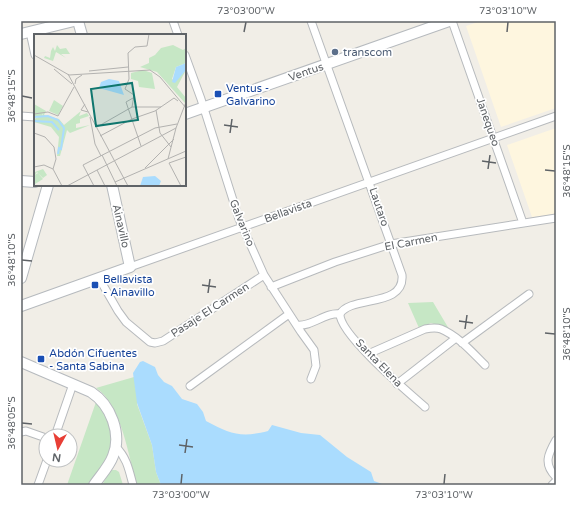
<svg xmlns="http://www.w3.org/2000/svg" width="577" height="506" font-family="'Varela Round',sans-serif">
<style>
.commercial{fill:#fef6df}
.green{fill:#c6e7c5}
.water{fill:#aadcfe}
.lines{fill:none;stroke-linecap:round;stroke-linejoin:round}
.street-casing{stroke:#b7babd;stroke-width:9}
.secondary-casing{stroke:#b6babe;stroke-width:12}
.street{stroke:#fff;stroke-width:7}
.secondary{stroke:#fff;stroke-width:10}
.ticks{fill:none;stroke:#5f6367;stroke-width:1.5}
.service-dot{fill:#5c6f8a;stroke:#fff;stroke-width:1.5}
.transit-dot{fill:#1a4fb4;stroke:#fff;stroke-width:1.5}
.labels{text-anchor:middle;dominant-baseline:central;stroke-width:3.5;stroke-linejoin:round;paint-order:stroke}
.service-label{font-size:11px;fill:#4e5e75;stroke:#fff;text-anchor:start}
.street-label{font-size:11px;fill:#5f6367;stroke:#fff}
.transit-label{font-size:11px;fill:#164399;stroke:#fff;text-anchor:start}
.inset-river{fill:none;stroke:#aadcfe;stroke-width:2}
.inset-road{fill:none;stroke:#b3b2b0;stroke-width:1}
.view{fill:#0f766e;fill-opacity:0.15;stroke:#0f766e;stroke-width:2}
.inset-edge{fill:none;stroke:#5f6367;stroke-width:2}
.neatline{fill:none;stroke:#5f6367;stroke-width:1.5}
.ticks-label{font-size:10px;text-anchor:middle;fill:#5f6367}
</style>
<rect width="100%" height="100%" fill="#f1eee7"/>
<!-- commercial -->
<path class="commercial" d="M481 21H556V108L501 127 466 26Z
M556 128V214L532 217 507 145Z"/>
<!-- green -->
<path class="green" d="M433 302 449 329 431 323 419 328 408 303Z
M134 377 137 390V404L152 445 156 472 161 485H137C128 456 122 405 96 388Z
M96 402C108 417 118 441 106 460 101 469 93 477 87 485H67Z
M111 470H116L119 472 123 485H102Z"/>
<!-- water -->
<path class="water" d="M143 361 155 367 158 375 164 382 172 386 182 399 197 404 203 412 206 421C230 434 241 438 268 431L272 425 301 433 320 435 347 457 371 472 374 481 385 485H161L156 472 152 445 137 403 133 373 140 362Z"/>
<g class="lines">
<defs>
<path id="street" d="M173 21 178 35
M311 21 402 275C405 308 351 295 340 314
M452 21 523 223
M30 32 35 55
M185 55 201 99 239 219 264 275 301 332 314 350 316 366 311 379
M21 116 35 117
M130 267 556 116
M99 278 118 311 126 322 150 342 155 343 163 341 264 275
M271 287 335 262 391 244 556 218
M340 314C339 334 409 393 425 407
M297 325C312 327 325 312 340 314
M462 343 529 294
M368 354 425 329C430 328 436 327 441 329 458 336 472 352 485 365
M397 384 456 338
M190 386 289 314
M21 432 26 431 46 438
M55 436 73 384
M556 440C548 454 543 464 556 477
M116 447C127 458 129 470 133 485
M38 485 47 460
M552 485 556 481"/>
<path id="secondary" d="M78 21 82 35
M21 34 74 21
M185 114 449 21
M21 181 35 182
M21 278 48 185
M21 306 130 267 112 185
M21 362 91 392C111 405 122 434 113 456 109 467 100 476 94 485"/>
</defs>
<!-- street casing -->
<use href="#street" class="street-casing"/>
<!-- secondary casing -->
<use href="#secondary" class="secondary-casing"/>
<!-- street -->
<use href="#street" class="street"/>
<!-- secondary -->
<use href="#secondary" class="secondary"/>
</g>
<!-- ticks -->
<path class="ticks" d="M244 32 246 22M507 32 508 22M22 96 32 98M224 125 238 127M230 133 232 119M482 161 496 163M488 169 490 155M545 170 555 171M22 260 32 261M202 285 216 287M208 293 210 279M459 321 473 323M465 329 467 315M545 333 555 334M22 423 32 424M179 445 193 447M185 453 187 439M181 484 182 474M444 484 445 474"/>
<!-- markers -->
<circle class="service-dot" cx="335" cy="52" r="4"/>
<g class="transit-dot">
<rect x="214" y="90" width="8" height="8" rx="2"/>
<rect x="91" y="281" width="8" height="8" rx="2"/>
<rect x="37" y="355" width="8" height="8" rx="2"/>
</g>
<g class="labels">
<!-- service labels -->
<g class="service-label">
<text x="343" y="52">transcom</text>
</g>
<!-- street labels -->
<g class="street-label">
<text transform="translate(306 72) rotate(-19)">Ventus</text>
<text transform="translate(488 122) rotate(71)">Janequeo</text>
<text transform="translate(379 207) rotate(71)">Lautaro</text>
<text transform="translate(288 211) rotate(-20)">Bellavista</text>
<text transform="translate(242 223) rotate(68)">Galvarino</text>
<text transform="translate(121 226) rotate(77)">Ainavillo</text>
<text transform="translate(411 242) rotate(-11)">El Carmen</text>
<text transform="translate(210 310) rotate(-33)">Pasaje El Carmen</text>
<text transform="translate(379 363) rotate(46)">Santa Elena</text>
</g>
<!-- transit labels -->
<g class="transit-label">
<text x="226" y="88">Ventus -<tspan x="226" dy="13">Galvarino</tspan></text>
<text x="103" y="279">Bellavista<tspan x="103" dy="13">- Ainavillo</tspan></text>
<text x="49" y="353">Abdón Cifuentes<tspan x="49" dy="13">- Santa Sabina</tspan></text>
</g>
</g>
<!-- overview -->
<g transform="translate(34 34)">
<rect width="152" height="152" fill="#f1eee7"/>
<path d="M23 11 26 15 32 14 36 20H27L32 24 22 18 19 27 10 24 11 22 16 24 17 17 19 13 21 17ZM139 11 149 16 152 14V29L142 33 138 45 141 47 152 36 143 53 152 64 151 69 123 38 106 33 115 29V24L121 21 127 14ZM109 36 118 39 121 55 105 53 104 47 97 45V39ZM20 66 29 72 24 81 15 77ZM0 70 12 77 10 81 25 85 30 91 47 77 45 82 53 79 55 82 46 85V89L42 90V94L56 91 36 99 33 96 26 122H23L25 103 17 93 0 88V85L9 81V79L8 82 0 83ZM9 135 13 141 9 144 3 138 1 141 4 139 9 145 1 150 0 140 1 138Z" fill="#c6e7c5"/>
<path d="M152 29V36L141 49 138 48 142 33ZM75 45 85 47 90 61 65 54 67 48ZM121 142 127 147 125 152H106L109 143Z" fill="#aadcfe"/>
<path class="inset-river" d="M0 83 14 82 24 86 30 94 27 115 25 114 24 120M0 87 18 88 25 96"/>
<path class="inset-road" d="M0 21 35 41 116 36 126 43 152 74M20 35 38 50M55 37 94 33M34 40 94 152M41 50 42 45 48 41M99 64 92 68 107 112M51 70 47 76 54 78M98 73 100 61 91 55 95 45 94 19 101 13 113 12 115 0M122 76 126 99 137 113M0 80 14 78 24 82 40 53M56 83 61 110 67 122M63 93 98 73H127M0 99 11 103 20 113 22 125 19 135M66 102 98 85 121 77 140 64 144 67M68 121 83 152M134 125 142 94M0 133 10 131 19 135M111 134 140 105M19 135 28 152M63 136 71 152M81 148 152 117M33 152 142 94 152 68M60 152 49 131 121 94 143 90M147 152 135 129 152 123"/>
<path class="view" d="M98 49 104 86 62 92 57 55Z"/>
<rect width="152" height="152" class="inset-edge"/>
</g>
<!-- border -->
<rect width="577" height="506" fill="none" stroke="#ffffff" stroke-width="44"/>
<!-- north arrow -->
<g transform="translate(58 448) rotate(188)"><circle r="19" fill="#ffffff" stroke="#bfc1c2"/>
<path d="M0-3L7 15L0 10L-7 15Z" fill="#e83f36"/>
<text y="-6" font-size="11" font-weight="bold" text-anchor="middle" fill="#5f6367">N</text>
</g>
<rect x="22" y="22" width="533" height="462" class="neatline"/>
<g class="ticks-label">
<text x="246" y="14">73°03'00"W</text>
<text x="508" y="14">73°03'10"W</text>
<text transform="translate(11 96) rotate(-90)" y="4">36°48'15"S</text>
<text transform="translate(566 171) rotate(-90)" y="4">36°48'15"S</text>
<text transform="translate(11 260) rotate(-90)" y="4">36°48'10"S</text>
<text transform="translate(566 334) rotate(-90)" y="4">36°48'10"S</text>
<text transform="translate(11 423) rotate(-90)" y="4">36°48'05"S</text>
<text x="181" y="498">73°03'00"W</text>
<text x="444" y="498">73°03'10"W</text>
</g>
</svg>
